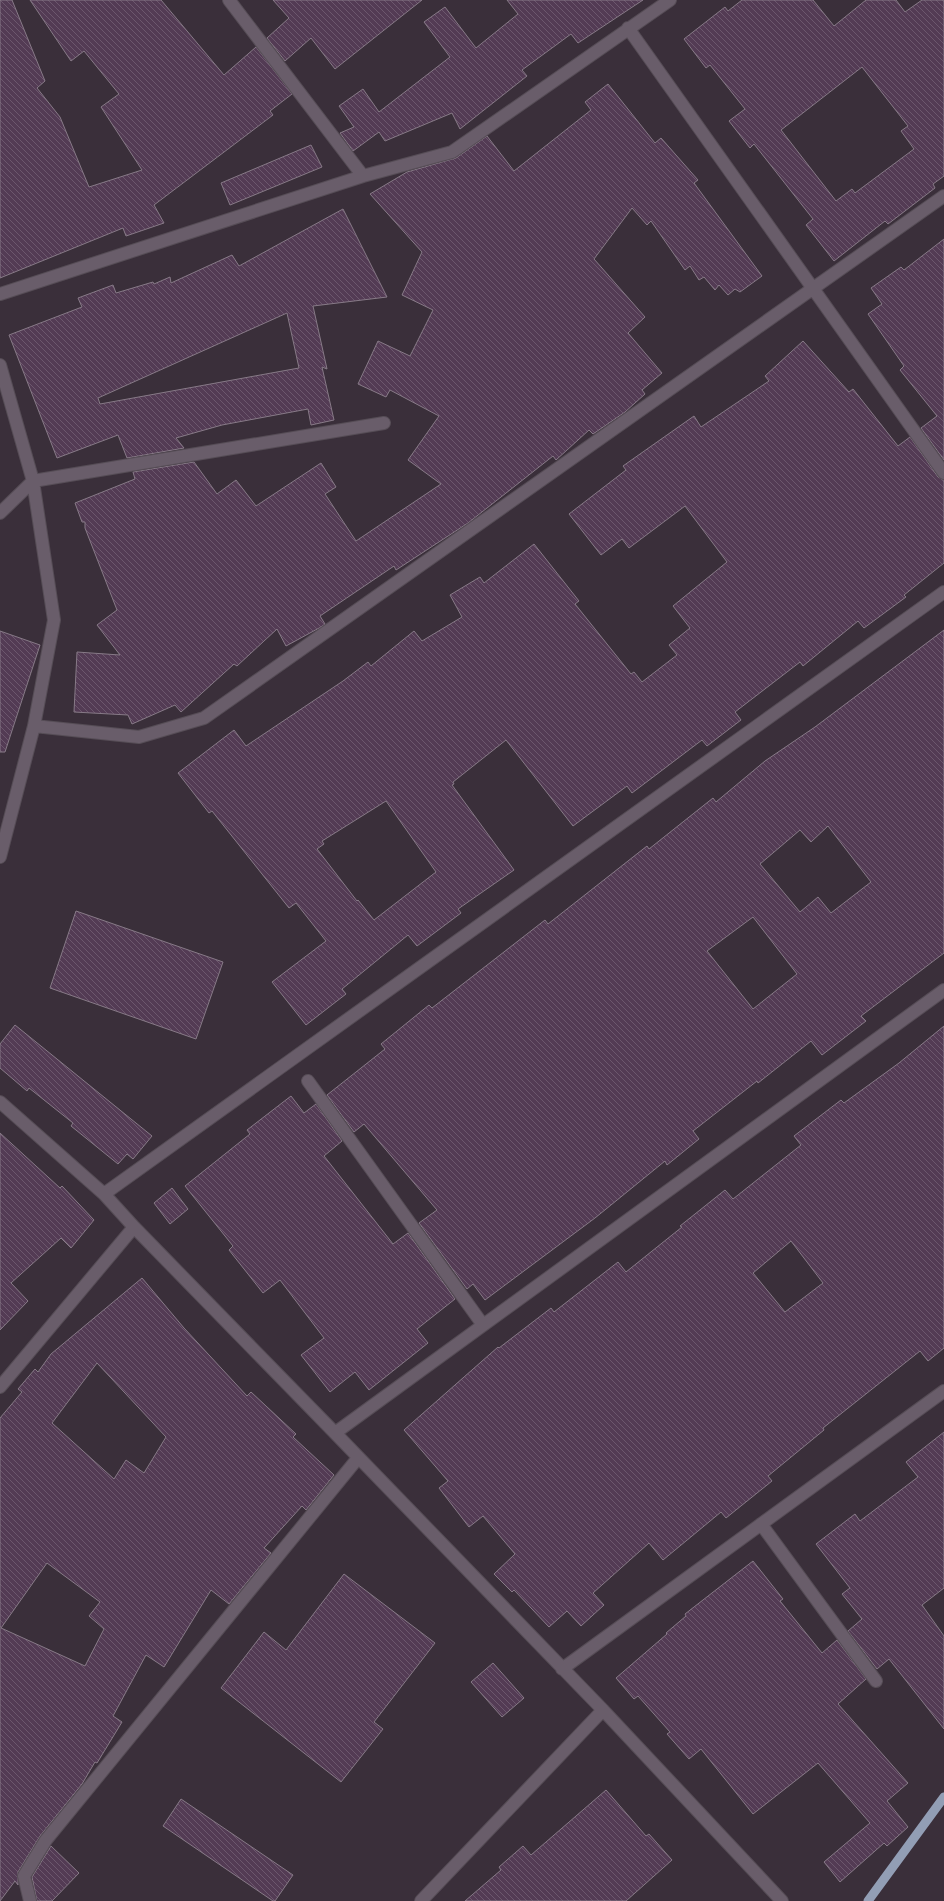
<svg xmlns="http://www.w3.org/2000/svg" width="944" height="1901" font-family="'Fira Sans Condensed',sans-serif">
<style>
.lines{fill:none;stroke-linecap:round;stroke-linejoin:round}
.stream{stroke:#929eb5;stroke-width:9}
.building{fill:url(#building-back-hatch);stroke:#877a87;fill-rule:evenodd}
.minor-casing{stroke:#564d56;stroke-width:14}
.minor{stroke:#695d6a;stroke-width:12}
</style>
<defs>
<pattern id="building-back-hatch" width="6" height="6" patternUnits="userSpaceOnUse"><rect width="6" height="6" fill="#533b54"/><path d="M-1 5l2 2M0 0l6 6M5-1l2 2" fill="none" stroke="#6c576d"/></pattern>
</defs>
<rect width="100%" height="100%" fill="#3a2f3a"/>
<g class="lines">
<!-- stream -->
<path class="stream" d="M868 1901 944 1797"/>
</g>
<!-- building -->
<path class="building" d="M0 0H12L45 81 37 88 60 117 89 187 142 170 101 107 119 94 84 51 71 61 30 0H161L224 75 256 47 292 94 270 111 273 115 154 205 164 223 126 236 123 228 0 278Z
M273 0H422L335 69 311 38 285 61 267 38 289 18Z
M507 0H643L578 43 571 34 522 70 527 76 460 129 452 113 385 141 379 132 353 151 340 133 354 127 339 106 363 89 379 112 450 57 424 22 445 7 476 48 518 14Z
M742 0H813L834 26 866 0H896L905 12 922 0H944V176L933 184 935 188 888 224 885 221 834 261 806 225 813 219 754 144 750 148 729 121 745 109 710 65 706 68 684 39 725 7 728 11ZM862 67 908 126 901 131 914 149 855 193 852 189 836 201 781 130Z
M608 84 655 143 661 138 698 180 694 183 762 276 740 292 735 289 728 295 719 285 715 290 704 277 699 280 690 266 685 270 651 221 647 225 632 208 594 259 645 317 628 333 662 373 642 390 645 394 625 412 593 434 589 430 556 460 553 456 468 523 396 570 394 566 320 616 325 624 321 627 286 646 277 629 237 666 234 664 181 712 175 705 132 724 128 715 74 712 77 652 120 655 97 625 117 610 85 528V522H82L75 503 135 479 133 472 194 462 217 494 236 480 256 506 321 463 336 487 325 494 356 541 441 484 408 460 439 416 390 390 386 397 358 384 378 341 410 356 433 310 402 295 422 252 370 194 407 172 456 158 487 136 514 171 591 110 585 102Z
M311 145 322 167 230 205 221 183Z
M343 209 387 297 313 306 327 369 322 367 334 420 311 425 308 409 222 425 176 438 184 448 127 458 118 435 57 458 9 335 82 307 78 298 113 285 116 293 153 282 154 284 170 277 171 283 232 255 239 266ZM287 313 299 368 100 404 98 398Z
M944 239V460L921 428 937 416 900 370 904 366 868 314 882 304 871 288 901 267 904 270Z
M803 341 849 392 853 389 898 446 910 437 938 477 944 480V563L904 595 906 597 864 628 858 621 803 666 800 662 735 712 741 720 707 746 702 740 632 793 627 786 573 826 506 740 453 782 454 784 452 785 514 870 458 909 461 913 417 946 408 935 342 989 346 994 306 1025 272 982 326 941 296 903 289 908 212 811 209 813 178 773 234 730 246 746 343 681 368 662 371 666 414 631 422 641 462 617 450 595 480 577 484 583 534 544 579 601 575 604 631 674 634 672 642 682 677 655 669 645 690 628 673 606 727 562 685 506 629 548 622 539 601 555 569 514 626 470 623 466 694 416 701 427 769 381 765 376ZM386 801 436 872 374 920 358 900 357 901 317 849 324 844 322 841Z
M944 630V953L861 1016 866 1021 822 1055 811 1041 758 1083 757 1081 693 1131 699 1139 667 1165 665 1161 595 1218 485 1300 473 1284 467 1289 419 1223 437 1210 364 1124 354 1132 327 1095 385 1049 381 1044 429 1005 432 1008 545 920 548 924 647 846 649 849 713 798 716 802 765 761 815 727ZM828 826 871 882 831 913 818 897 800 912 760 864 800 830 811 842ZM753 917 797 974 753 1009 707 951Z
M0 631 40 645 5 752H0Z
M76 911 223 962 196 1039 50 988Z
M15 1025 152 1136 133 1159 127 1154 118 1164 71 1126 73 1123 29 1088 27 1091 0 1068V1044Z
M944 1026V1348L928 1361 920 1351 823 1428 824 1430 768 1476 772 1481 726 1518 721 1512 663 1560 649 1543 593 1593 604 1605 581 1626 567 1611 549 1627 514 1590 512 1592 494 1574 515 1554 483 1516 469 1527 439 1488 448 1481 404 1430 498 1347 499 1348 551 1308 554 1312 618 1262 626 1272 682 1227 680 1226 725 1190 733 1199 801 1145 794 1136 841 1100 844 1103 899 1063ZM791 1241 823 1283 785 1312 753 1273Z
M291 1096 304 1113 316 1104 342 1141 324 1156 393 1244 408 1233 455 1299 417 1329 428 1343 369 1390 355 1372 330 1392 301 1355 324 1338 280 1280 263 1293 229 1250 233 1246 185 1186 250 1134 247 1130Z
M0 1133 60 1188 62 1186 94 1220 71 1248 61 1238 11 1283 28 1301 0 1330Z
M172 1188 188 1209 170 1224 154 1203Z
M142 1278 184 1328 247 1396 251 1392 296 1434 293 1437 334 1475 306 1510 302 1506 264 1548 271 1553 229 1604 211 1590 164 1667 146 1655 113 1716 122 1722 97 1763 95 1762 82 1784 40 1836 18 1872V1885L15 1881 0 1901V1418L22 1392 18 1389 35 1369 38 1372 51 1354ZM97 1363 166 1437 144 1473 126 1460 114 1479 52 1423ZM47 1563 100 1602 89 1616 104 1629 85 1666 1 1628Z
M944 1432V1588L922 1605 944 1636V1729L889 1659 877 1669 848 1631 862 1619 842 1594 850 1588 816 1544 855 1514 860 1521 918 1477 906 1462Z
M753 1561 783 1599 780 1601 822 1653 837 1640 866 1679 838 1704 908 1783 887 1801 908 1827 887 1846 884 1843 840 1882 824 1862 870 1823 818 1763 753 1814 701 1749 689 1759 667 1734 670 1732 638 1696 634 1699 616 1678 667 1634 666 1633 686 1616 685 1614Z
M344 1574 435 1643 374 1722 383 1729 341 1782 221 1688 264 1632 286 1650Z
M493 1663 524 1698 502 1717 471 1682Z
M606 1790 646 1836 649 1834 672 1860 626 1901H465L501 1870 499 1867 523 1846 531 1855Z
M181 1799 293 1875 275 1901H273L163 1826Z
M51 1846 79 1873 52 1901H37L32 1877Z"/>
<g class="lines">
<defs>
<path id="minor" d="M229 0 363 176
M628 28 944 473
M0 294 363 176 452 152 670 0
M0 365 33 481 54 620 34 726 0 857
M0 513 33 481 384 423
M34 726 139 737 204 718 944 196
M308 1081 483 1325
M0 1102 104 1194 134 1227 335 1433 603 1710
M104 1194 944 592
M0 1387 134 1227
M335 1433 944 990
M761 1524 876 1681
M562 1669 944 1391
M30 1901 24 1876 46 1840 358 1458
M421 1901 603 1710 782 1901"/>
</defs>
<!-- minor casing -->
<use href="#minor" class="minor-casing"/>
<!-- minor -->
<use href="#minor" class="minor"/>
</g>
</svg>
